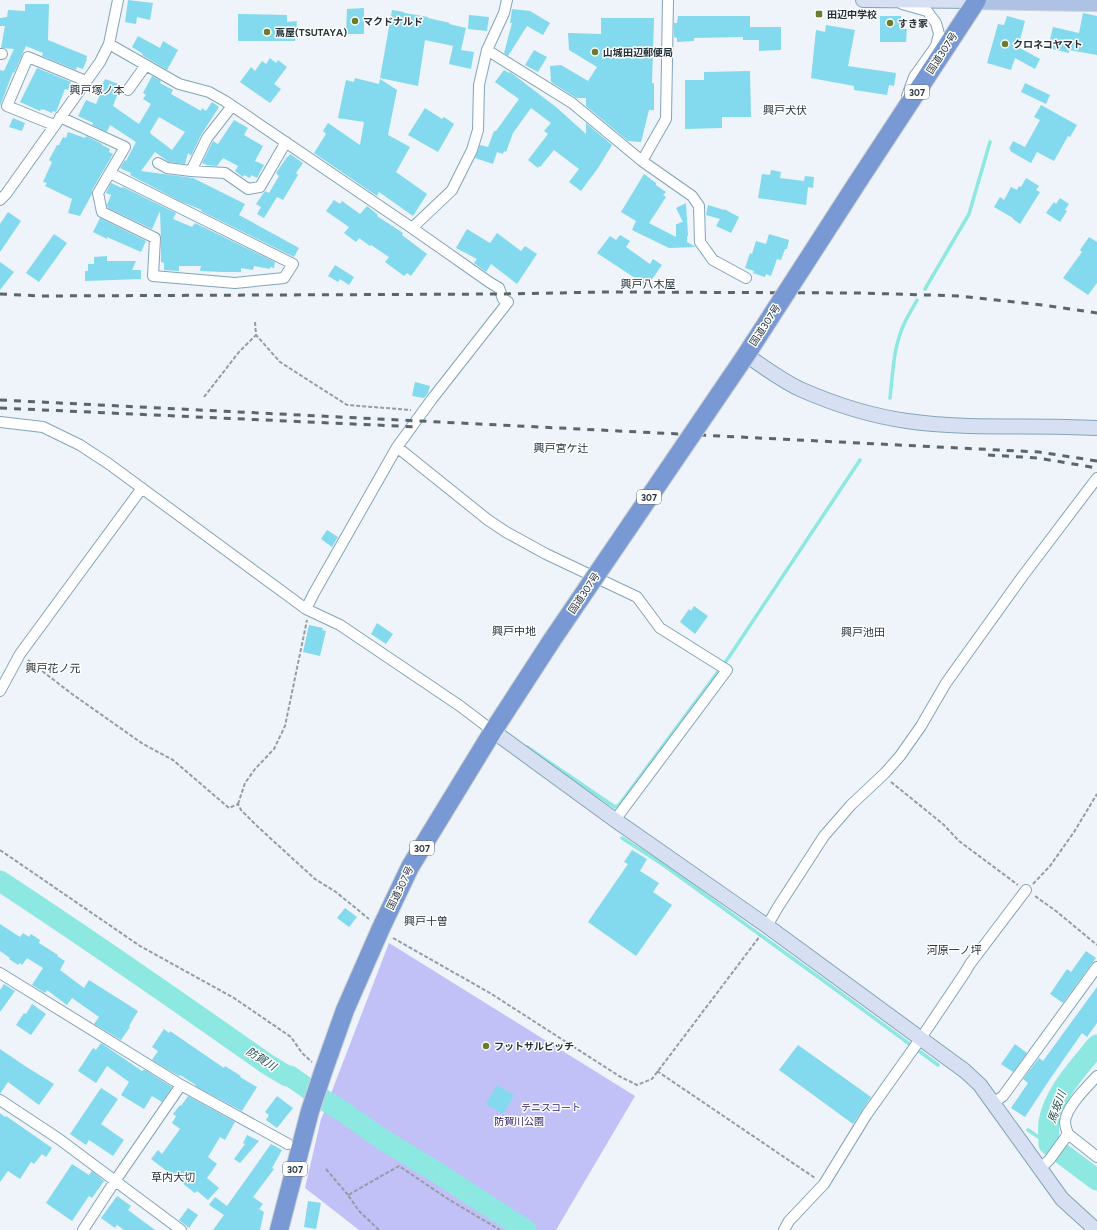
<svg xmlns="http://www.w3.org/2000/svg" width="1097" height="1230" font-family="Figtree,'Noto Sans JP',sans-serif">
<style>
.green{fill:#c1c0f7}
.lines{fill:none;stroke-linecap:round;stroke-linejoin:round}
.stream{stroke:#8de8e2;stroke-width:3.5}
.river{stroke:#8de8e2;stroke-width:21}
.building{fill:#83d9ed;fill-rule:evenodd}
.street-casing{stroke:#83a4ba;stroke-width:12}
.secondary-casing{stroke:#83a4ba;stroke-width:16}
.primary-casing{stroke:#cbced0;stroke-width:18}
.highway-casing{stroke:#cbced0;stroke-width:20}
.path{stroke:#949da4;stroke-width:2;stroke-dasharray:4 2;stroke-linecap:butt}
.street{stroke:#fff;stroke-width:10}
.secondary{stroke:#d6e0f2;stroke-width:14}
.primary{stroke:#aec2e5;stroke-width:16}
.highway{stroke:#7899d3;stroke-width:18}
.rail{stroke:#5a656d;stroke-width:3;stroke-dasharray:7 7;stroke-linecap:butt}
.highway-bridge-casing{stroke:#cbced0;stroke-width:20;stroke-linecap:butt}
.highway-bridge{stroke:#7899d3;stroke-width:18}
.poi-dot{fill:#6c7c2b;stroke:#fff;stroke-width:1.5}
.labels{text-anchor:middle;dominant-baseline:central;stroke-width:3;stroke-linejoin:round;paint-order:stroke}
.shield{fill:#fff;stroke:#667076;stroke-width:1}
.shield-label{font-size:9px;font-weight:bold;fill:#25323b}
.poi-label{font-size:10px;font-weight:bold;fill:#25323b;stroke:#fff;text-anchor:start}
.street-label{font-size:10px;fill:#25323b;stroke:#fff}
.park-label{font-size:10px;fill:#291b62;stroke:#fff}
.neighbourhood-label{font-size:11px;fill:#25323b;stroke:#fff}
.water-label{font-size:11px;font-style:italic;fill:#224c4a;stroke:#fff}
</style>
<rect width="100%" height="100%" fill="#eef4f9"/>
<!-- green -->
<path class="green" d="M389 943 635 1096 556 1230H536L330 1096Z
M327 1106 517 1230H359L305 1188 321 1119Z"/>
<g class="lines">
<!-- stream -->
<path class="stream" d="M925 289 969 214 990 142
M890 398C893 373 893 346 905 322 908 315 913 308 917 300
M527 747 615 807 619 805 729 657 860 460
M622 838 662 864 824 981 938 1065
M1028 1130 1049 1144"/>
<!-- river -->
<path class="river" d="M0 881C90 940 179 1002 267 1064L287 1076H290L327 1102 342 1111 382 1139 433 1170 526 1230
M1097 1045C1079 1067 1054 1093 1049 1122 1048 1129 1049 1137 1049 1144L1097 1180"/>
</g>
<!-- building -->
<path class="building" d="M128 0 153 3 150 20 137 17 136 24 125 22Z
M25 4H49L48 40 87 56 86 59H87L83 69 77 67 76 70 42 56 43 53 26 46 14 73 13 72 0 106V70L4 71 14 49 1 48 5 26H0V18L7 17 8 10 25 11Z
M364 8V34H346L347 9Z
M512 9 530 11 550 23 543 35 527 26 508 56 504 53 512 23H510Z
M392 10 404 12V13L428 17V18L450 23 449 24 466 28 461 50 474 52 471 69 449 64 453 46 425 40 418 86 380 78Z
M1083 13 1097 16V55L1069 50V53L1048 48 1053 27 1079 33Z
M238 14 287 15V22L297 21 295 41H238Z
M469 15 489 17 487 31 468 29Z
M678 16H750V27H781V50L759 51V40H743V37L694 38V41L677 42V38L674 37V23H677Z
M880 16H901V29H907L906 42H880Z
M1007 16 1025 21 1018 47 1040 59 1035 69 1015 58 1011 70 987 63 998 24 1004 25Z
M601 18H654L652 83H654V110H649L641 142 628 141 586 106V98H576L551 82 550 66 561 65 588 81 597 67 569 50 568 33 601 34Z
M826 25 855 30 848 66 896 73 894 86 889 85 887 95 854 90V86L811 78 816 30 825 32Z
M138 36 160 48 163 41 178 50 167 70 142 55 143 54 132 47Z
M534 50 547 57 538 72 525 65Z
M270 58 276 63 278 60 287 67 274 84 281 89 270 103 240 82 251 67 255 71 262 61 266 64Z
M37 68 71 82 68 90 65 89 56 112 53 111 52 113 43 109V110L41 109 40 111 20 102Z
M504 70 509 73 510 72 556 107 586 134V123L612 145 598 168 581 191 569 182 579 169 554 150 540 167 539 166 538 168 528 160 548 134 544 131 551 123 531 108 513 133 506 152 504 151 503 154 497 152 493 164 475 158 480 145 488 147 494 131H496L519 99 495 82Z
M750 71 751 117H722V128L685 129V80H704V72Z
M152 76 161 81 160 83 173 90 171 94 201 111 202 108 206 111 212 102 219 107 201 135 191 156 188 153 185 164 169 162 155 152 141 171 193 178 245 204 239 215 299 248 294 257 201 211 202 210 182 202 130 175 131 173 120 168 125 160 126 161 136 142 110 125 107 132 92 125 93 123 78 116 86 100 96 104 103 88 101 87 105 79 121 85 113 106 139 124 151 104 143 99 146 95 143 93ZM159 117 185 132 172 150 151 134 150 132Z
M355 78 379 84 380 79 397 90 388 135 410 147 396 172 427 194 413 216 379 192 377 196 314 153 326 134 323 131 328 123 360 145 364 122 338 118 346 80 354 82Z
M1025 83 1050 95 1046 104 1021 92Z
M1041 105 1077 125 1070 137 1068 136 1054 161 1037 152 1031 163 1010 151 1011 150 1009 149 1013 141 1025 147 1040 120 1034 117Z
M425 108 442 119 444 117 454 124 438 152 408 135Z
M13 118 25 123 22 131 9 127Z
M234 120 248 128 244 135 263 146 255 161 264 165 257 178 251 175 250 178 244 175 243 177 235 171 238 166 223 158 217 166 207 165 202 163 213 141 218 144Z
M68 132 85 138 86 136 102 144V145L110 149 109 152 113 154 92 190V194L80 216 68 213 72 199 45 186 47 183 43 182 52 162 49 160 57 145H59L63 137 66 138Z
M290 154 303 163 296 173 298 175 283 200 277 197 264 218 257 214 261 207 256 204 265 191 269 193 279 176 276 173 287 157H288Z
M771 170 781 172 780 178 804 181 805 176 814 177 813 188 808 187 806 205 758 198 762 174 770 175Z
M644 174 656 183V185L666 192 663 195 666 197 649 223 676 237V224H679L678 223 683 222 676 208 686 203 688 236H687V242L696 247 669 248 632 230 636 221 621 212Z
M1026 178 1039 186 1036 190 1040 192 1020 224 1013 219V218L994 207 1000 197 1004 200 1011 187 1017 190 1019 186 1021 187Z
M111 183 122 188 123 187 176 213 173 219 192 227 195 223 275 262 274 268 270 267V269L254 266 253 270 241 268V272H223L200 271 201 266H179V271L164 270V263L161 262V238L160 211 152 229 108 208 107 205 111 195 106 193Z
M1060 198 1069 204 1065 210 1067 211 1060 222 1046 213 1054 202 1056 204Z
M334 200 340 204 342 201 360 214 367 206 378 215 377 216 403 233 402 235 427 254 411 276 407 273 404 276 385 262 389 257 371 245 370 246 359 238 356 242 344 233 349 227 326 211Z
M708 205 724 210V209L739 217 731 233 716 226 720 219 706 215Z
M8 212 21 221 0 252V224Z
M100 218 146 241 141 252 107 237V239L93 232Z
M467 229 490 243 497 233 521 251 525 246 537 254 517 284 491 264 486 272 474 263 477 259 456 248Z
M54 234 67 243 39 282 26 273Z
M769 234 789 240 787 249H785L781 260 777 259 771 276 766 274 765 277 753 273 754 271 745 268 750 253 752 254 756 241 766 244Z
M620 235 630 241 626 247 650 264 653 259 662 265 647 286 597 253 610 236 616 240Z
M1089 237 1097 242V283L1088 295 1063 278 1082 252 1080 250Z
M107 256V261H136L132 270H141V279L85 281V271H88V264H94V257Z
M0 262 14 272 0 290Z
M335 265 354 277 349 285 340 279 338 282 328 276Z
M415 382 430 386 428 393 424 398 412 396Z
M327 530 338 537 332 547 321 539Z
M694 606 708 616 695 634 680 622 689 609 691 611Z
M377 623 393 634 386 644 371 634Z
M309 625 323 628 322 630 326 631 320 656 303 652Z
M632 850 647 859 640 871 659 883 653 892 672 905 636 956 588 922 628 864 624 862Z
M345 908 357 917 349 927 337 918Z
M0 924 20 937 23 933 29 937 31 934 40 940 39 943 58 955 57 956 65 961 60 970 84 988 89 980 138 1011 129 1026 130 1027 121 1040 94 1024 99 1017 72 998 67 1005 47 990 45 993 32 985 43 968 27 958 22 965 20 963 18 965 9 959 10 958 0 951Z
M1086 951 1096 958 1063 1003 1050 994 1067 969 1071 972Z
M4 984 15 991 0 1012V990Z
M1097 987V1023L1087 1037 1082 1033 1050 1079 1025 1117 1011 1108 1028 1083 1023 1079 1039 1058 1043 1061Z
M32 1004 46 1014 31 1035 16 1025 24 1013 26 1014Z
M164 1029 169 1033 170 1031 224 1068 225 1066 241 1076 240 1077 257 1087 242 1111 195 1086 196 1085 180 1075 179 1076 152 1060 158 1051 152 1047Z
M101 1043 142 1071 143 1070H145L172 1087 162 1102 152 1096 144 1109 121 1095 129 1082 107 1066 96 1083 78 1071 93 1048 96 1050Z
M1015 1044 1027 1053 1013 1072 1001 1064Z
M798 1045 871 1097 853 1124 779 1070Z
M0 1049 25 1066 54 1084 39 1105 8 1082 0 1094Z
M497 1085 514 1095 503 1114 486 1104Z
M101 1088 118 1099 101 1124 124 1140 113 1156 89 1140 86 1145 70 1134Z
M188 1096 235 1122 225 1140 220 1137 208 1157 217 1164 207 1178 219 1188 208 1200 197 1191 195 1193 151 1159 158 1150 162 1154 180 1129 172 1123 176 1116 173 1114 180 1105 181 1106Z
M277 1096 293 1108 277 1128 266 1120 269 1115 265 1112Z
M0 1113 5 1117 6 1116 52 1148 46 1157 42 1154 34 1164 31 1162 20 1179 8 1171 0 1182Z
M247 1135 259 1141 240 1163 234 1159 245 1144 243 1143Z
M271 1144 282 1150 272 1168 274 1169 253 1197 263 1204 259 1209 264 1212 260 1230H213L224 1215 209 1205 215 1197 227 1206Z
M72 1164 89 1175 92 1171 104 1181 92 1198 89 1196 72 1221 46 1203Z
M117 1196 131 1206 128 1210 155 1230H124L117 1225 115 1228 101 1218Z
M308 1201 321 1203 316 1229 304 1227Z
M188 1208 198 1215 189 1228 179 1220Z"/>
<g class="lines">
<defs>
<path id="street" d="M902 4 927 11 936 23 939 34 936 46 914 77 907 96
M109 44 179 84 209 92 225 101 412 228 489 282 499 288 503 299 508 302 432 399 397 447 314 593 306 609
M487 50 572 103 642 161 692 196 699 206 700 242 713 260 746 278
M0 54H2
M128 90 146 65
M60 117 125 147 98 193 102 212 155 238 153 276 235 283 284 278 293 264 110 173
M54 125 7 106 28 57 86 81
M642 161 666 119 668 0
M158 163 167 168 191 171 207 138 232 106
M191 171 225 173 248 189 260 187 286 142
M0 200 6 194 100 62 109 44 118 0
M412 228 452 190 472 150 478 130 479 85 487 50 504 13 507 0
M0 422 43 427 80 445 109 464 306 609 340 625 460 706 493 731
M397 447 488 520 506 532 546 554 637 597 660 628 727 670 615 820
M0 691 20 654 142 488
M767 926 778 907 824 836 851 805 885 773 900 756 921 726 946 683 1022 577 1097 478
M0 973 181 1085 115 1181 83 1230
M181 1085 288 1144
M0 1100 59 1139 181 1230
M993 1103 1003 1096 1097 967
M1068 1134C1067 1131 1065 1126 1065 1122 1066 1107 1087 1087 1097 1076
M1040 1169 1050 1159 1068 1134 1097 1157
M784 1230 789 1221 824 1184 867 1114 921 1038 964 974 970 964 1026 890"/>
<path id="secondary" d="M863 0 977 1
M746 355C764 367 782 381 802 390 834 404 872 416 907 421 969 430 1034 424 1097 428
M493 731 615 820 767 926 965 1071 980 1085 1062 1199 1096 1230"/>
<path id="primary" d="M977 1 1097 3"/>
<path id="highway" d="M857 183 977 0
M279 1230 310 1111 323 1072 345 1010 381 928 410 867 493 731 552 640"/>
</defs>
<!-- street casing -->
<use href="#street" class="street-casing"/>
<!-- secondary casing -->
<use href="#secondary" class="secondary-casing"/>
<!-- primary casing -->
<use href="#primary" class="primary-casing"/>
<!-- highway casing -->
<use href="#highway" class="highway-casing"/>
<!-- path -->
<path class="path" d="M255 322 256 335 280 362 347 405 411 410
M204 397 239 352 256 335
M28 660 72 694 143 744 173 760 229 808 238 804 241 810 257 826 315 879 336 892 369 919
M891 782 943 824 959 841 1018 885
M238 804 245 783 255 769 274 749 285 726 307 620
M0 850 140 946 234 998 291 1037 302 1053 312 1062
M1033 884 1050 866 1074 832 1097 794
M1035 896 1056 911 1097 945
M393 938 490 993 619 1076 637 1085 652 1079 760 936
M657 1071 815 1178
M326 1169 348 1195
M379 1230 359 1211 348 1195 399 1166 448 1199 500 1230"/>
<!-- street -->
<use href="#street" class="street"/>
<!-- secondary -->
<use href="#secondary" class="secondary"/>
<!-- primary -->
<use href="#primary" class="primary"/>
<!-- highway -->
<use href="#highway" class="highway"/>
<!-- rail -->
<path class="rail" d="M0 294 41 296 501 294 606 292 861 293 960 296 1042 305 1097 313
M0 400 1039 452 1097 461
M0 408 419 427
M988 455 1038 458 1097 468"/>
<defs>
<path id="highway-bridge" d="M552 640 746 355 857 183"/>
</defs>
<!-- highway-bridge casing -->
<use href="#highway-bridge" class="highway-bridge-casing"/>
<!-- highway-bridge -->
<use href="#highway-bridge" class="highway-bridge"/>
</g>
<!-- markers -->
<g class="poi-dot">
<rect x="815" y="10" width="8" height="8" rx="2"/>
<circle cx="355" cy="21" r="4"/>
<circle cx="890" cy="23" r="4"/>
<circle cx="267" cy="32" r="4"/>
<circle cx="1005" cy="44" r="4"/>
<circle cx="595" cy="52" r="4"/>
<circle cx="486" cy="1046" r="4"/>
</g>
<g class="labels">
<!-- shield labels -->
<g class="shield">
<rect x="905" y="85" width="24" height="14" rx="3"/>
<rect x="637" y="490" width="24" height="14" rx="3"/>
<rect x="410" y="841" width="24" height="14" rx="3"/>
<rect x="283" y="1162" width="24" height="14" rx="3"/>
</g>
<g class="shield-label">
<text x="917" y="92">307</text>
<text x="649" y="497">307</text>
<text x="422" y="848">307</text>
<text x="295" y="1169">307</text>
</g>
<!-- poi labels -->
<g class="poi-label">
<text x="827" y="14">田辺中学校</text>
<text x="363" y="21">マクドナルド</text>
<text x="898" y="23">すき家</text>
<text x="275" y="32">蔦屋(TSUTAYA)</text>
<text x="1013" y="44">クロネコヤマト</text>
<text x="603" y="52">山城田辺郵便局</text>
<text x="494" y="1046">フットサルピッチ</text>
</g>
<!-- street labels -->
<g class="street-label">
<text transform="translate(942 53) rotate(-57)">国道307号</text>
<text transform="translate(765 325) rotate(-57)">国道307号</text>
<text transform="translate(584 593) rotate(-56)">国道307号</text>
<text transform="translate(400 888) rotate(-64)">国道307号</text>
</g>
<!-- park labels -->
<g class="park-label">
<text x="551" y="1107">テニスコート</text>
<text x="519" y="1121">防賀川公園</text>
</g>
<!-- neighbourhood labels -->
<g class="neighbourhood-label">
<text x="97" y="90">興戸塚ノ本</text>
<text x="785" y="110">興戸犬伏</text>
<text x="648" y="284">興戸八木屋</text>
<text x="561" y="448">興戸宮ケ辻</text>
<text x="514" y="631">興戸中地</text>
<text x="863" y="632">興戸池田</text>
<text x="53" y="668">興戸花ノ元</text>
<text x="426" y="921">興戸十曽</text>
<text x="954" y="950">河原一ノ坪</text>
<text x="173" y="1177">草内大切</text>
</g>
<!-- water labels -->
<g class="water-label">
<text transform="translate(261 1059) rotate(32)">防賀川</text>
<text transform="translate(1057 1107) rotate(-70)">馬坂川</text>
</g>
</g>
</svg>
